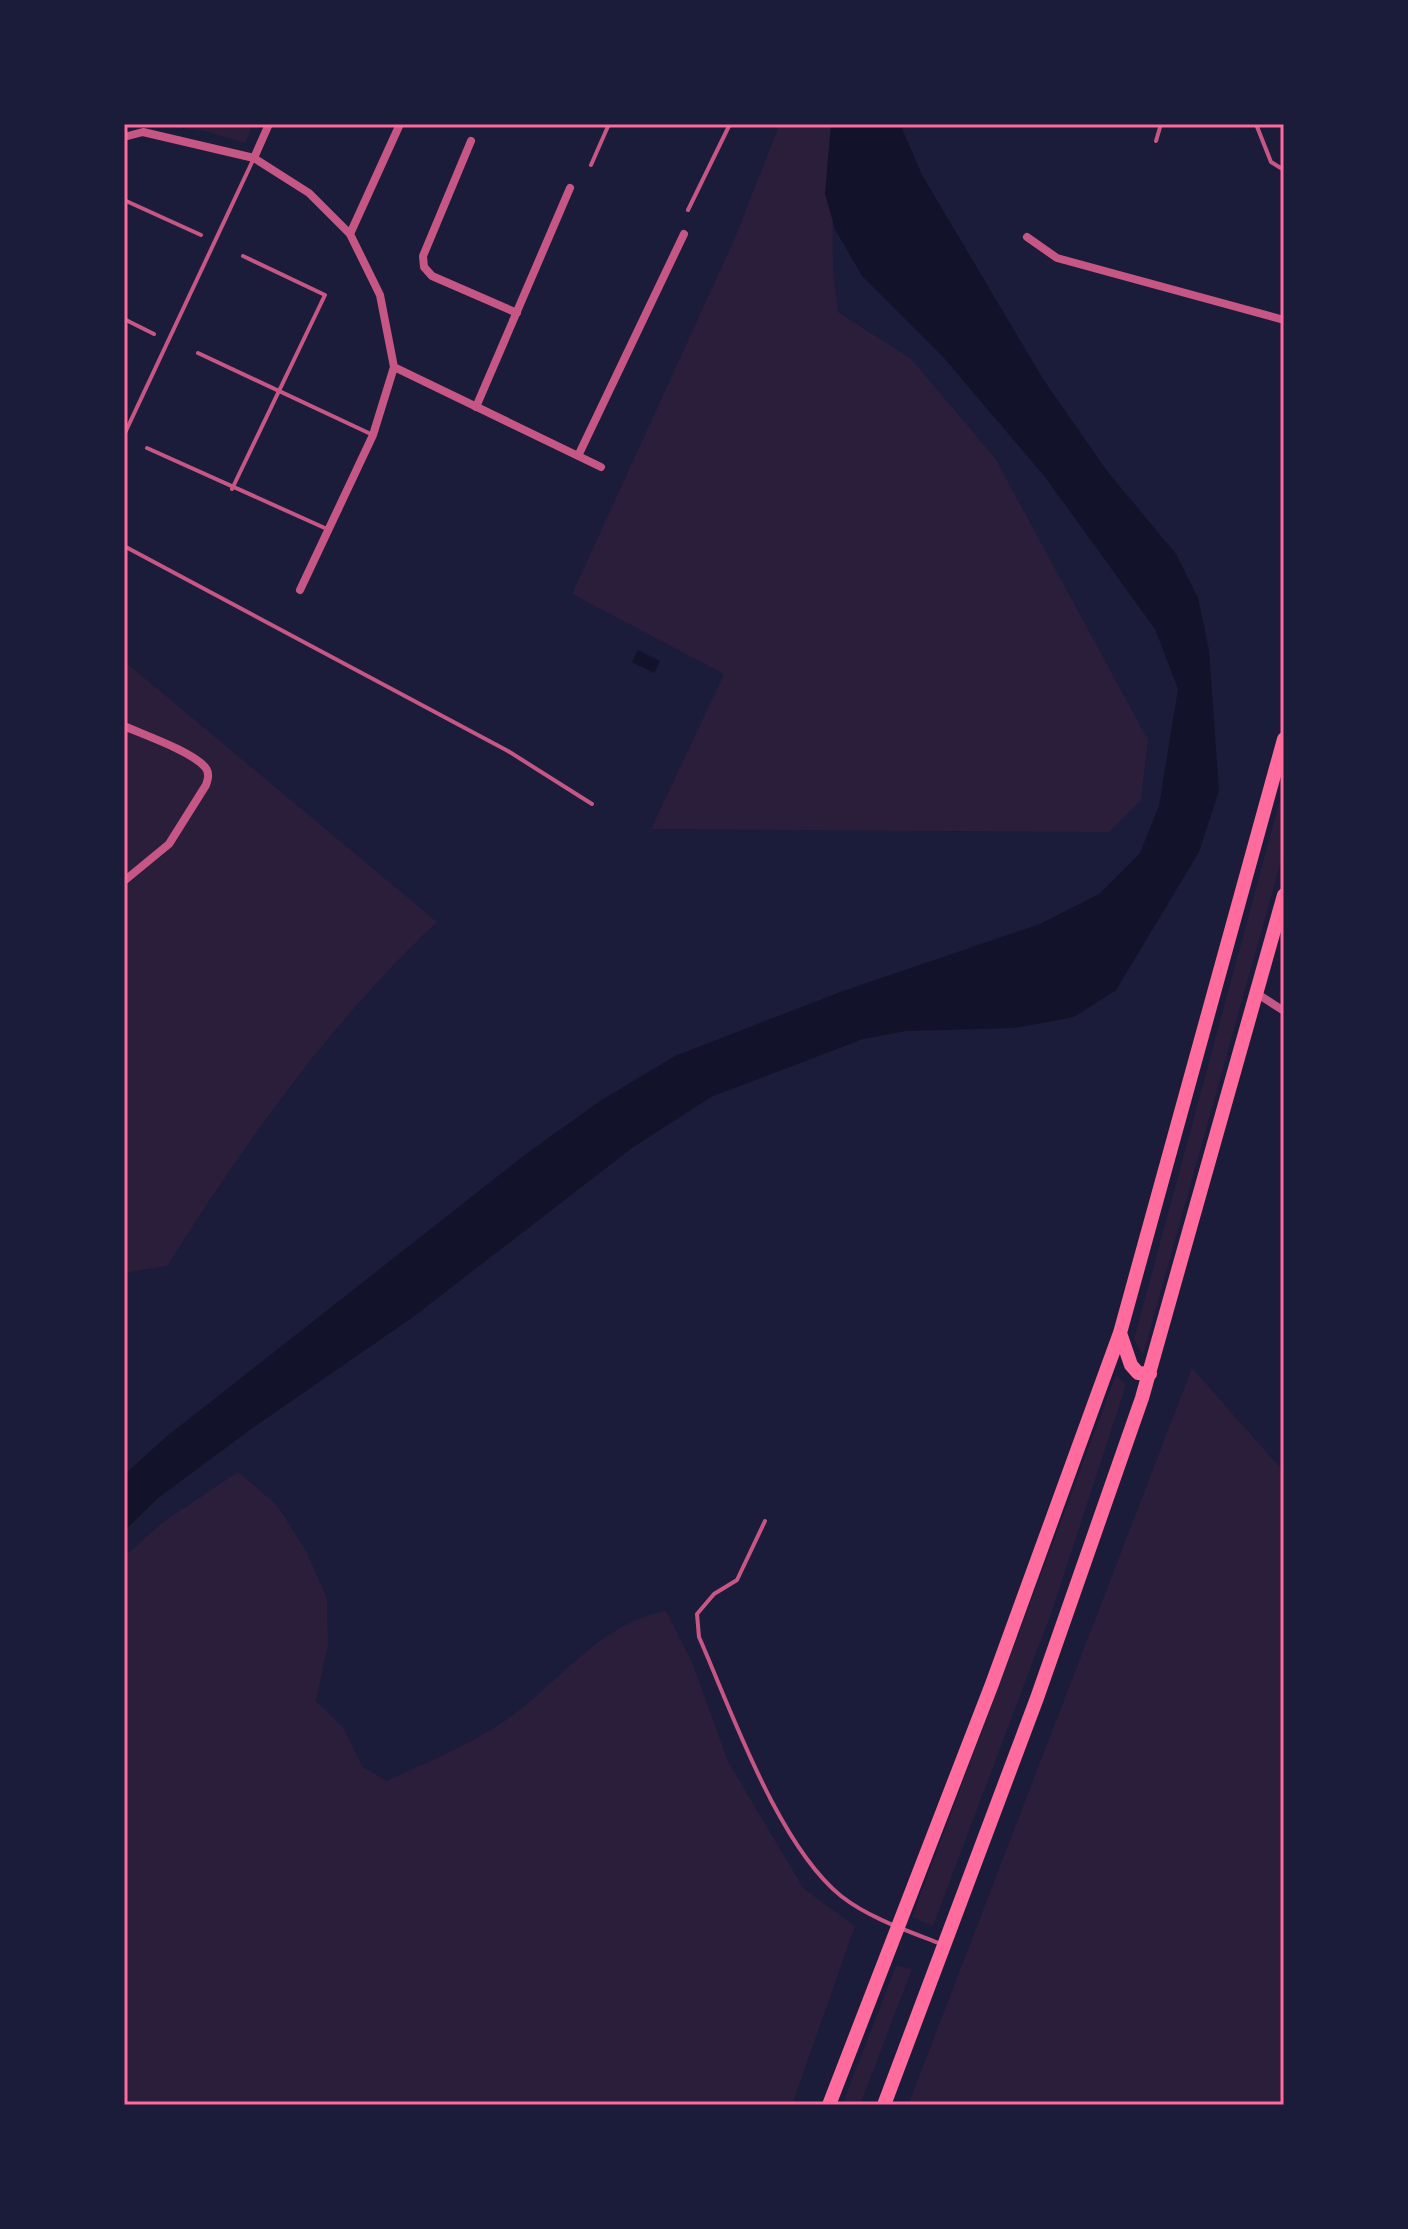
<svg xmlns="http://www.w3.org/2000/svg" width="1408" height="2229" font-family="'Archivo Narrow',sans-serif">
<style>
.green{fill:#2a1e3b}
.water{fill:#12122b}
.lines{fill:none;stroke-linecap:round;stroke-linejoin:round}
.service{stroke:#c65784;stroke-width:4}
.minor{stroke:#c65784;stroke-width:8}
.primary{stroke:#ff6b9d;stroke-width:14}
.neatline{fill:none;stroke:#ff6b9d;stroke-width:3}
</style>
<rect width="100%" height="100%" fill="#1b1b3a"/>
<!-- green -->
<path class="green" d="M154 124H253L245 143 205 131Z
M780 124H832L833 272 838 312 911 359 995 458 1148 740 1141 800 1109 832 651 829 724 674 572 594 734 240Z
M124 661 437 922C331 1021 244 1144 167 1266L124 1273Z
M1284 785V850L1143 1355 1134 1339Z
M1192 1368 1284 1472V2105H908Z
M1116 1375 1126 1385 1052 1611 933 1926 912 1917Z
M238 1472 277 1505 306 1551 327 1598 328 1645 316 1701 344 1729 363 1767 387 1781C429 1761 480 1741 517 1712 563 1676 606 1621 666 1611L692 1662 728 1761 755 1807 804 1889 855 1926 792 2105H124V1557L162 1523Z
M896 1966 912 1969 860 2105H842Z"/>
<!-- water -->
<path class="water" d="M831 124H900L922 175 1043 379 1107 471 1176 554 1198 598 1209 650 1219 791 1199 852 1116 990 1074 1017 1015 1028 906 1031 863 1039 711 1097 632 1148 413 1317 254 1427 158 1498 124 1531V1475L166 1437 526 1154 600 1101 675 1056 843 991 1040 924 1099 894 1140 853 1159 806 1178 689 1155 629 1045 477 944 358 862 276 835 229 825 194Z
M638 650 660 661 654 673 632 662Z"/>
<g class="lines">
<!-- service -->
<path class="service" d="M1256 124 1271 162 1284 170
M1156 141 1161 124
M591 165 609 124
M124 200 201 235
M688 210 730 124
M124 319 154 334
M198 353 373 435
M124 435 253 160
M147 448 327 529
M232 489 325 295 243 256
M124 546 508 751 592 804
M765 1521 737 1580 714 1594 697 1614 699 1637C732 1712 778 1845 841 1896 869 1918 908 1931 941 1944"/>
<!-- minor -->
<path class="minor" d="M124 137 143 132 254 158 309 193 350 234 380 295 394 367 373 435 300 590
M471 141 423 256 424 267 432 276 517 313
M254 158 269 124
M350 234 400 124
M1027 237 1057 258 1284 320
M394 367 601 467
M476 407 570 188
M578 456 684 234
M124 726C144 735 191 751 205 767 210 773 208 779 206 785L169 844 124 881
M1256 993 1284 1011"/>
<!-- primary -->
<path class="primary" d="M1120 1333 1131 1365 1138 1373 1150 1374
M829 2105 992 1684 1120 1333 1284 739
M884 2105 1037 1698 1142 1398 1284 895"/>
</g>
<!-- border -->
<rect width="1408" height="2229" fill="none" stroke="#1b1b3a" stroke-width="252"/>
<rect x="126" y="126" width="1156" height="1977" class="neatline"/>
</svg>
